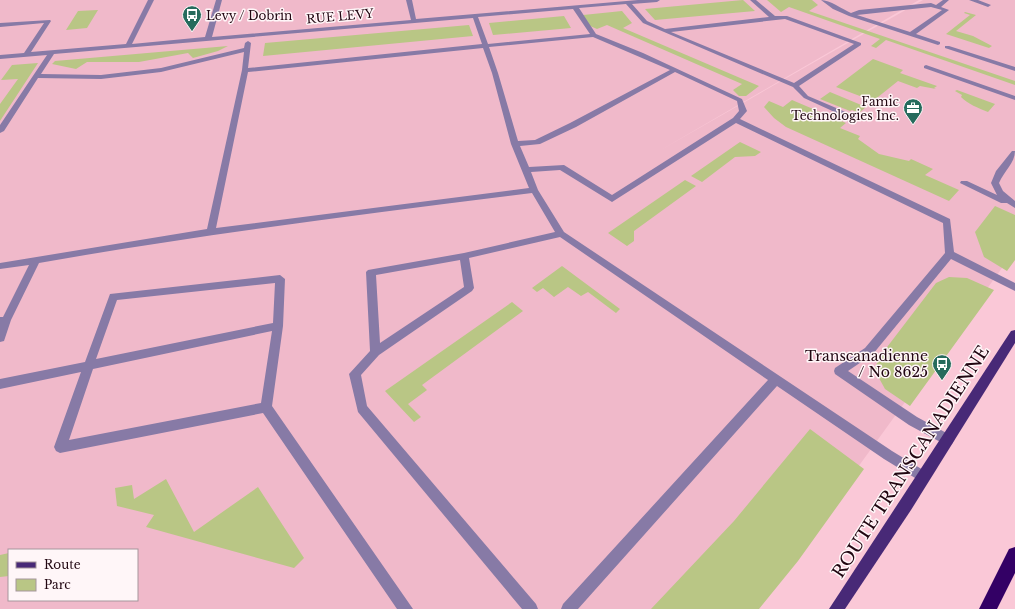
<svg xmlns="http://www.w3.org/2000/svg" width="1015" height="609" font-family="'Libre Baskerville',serif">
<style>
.built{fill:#f0b9ca;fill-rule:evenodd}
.green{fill:#b9c685}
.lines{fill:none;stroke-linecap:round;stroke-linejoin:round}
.minor{fill:#877aa6;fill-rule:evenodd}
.major{fill:#482977;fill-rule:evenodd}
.highway{fill:#330065;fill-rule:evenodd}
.labels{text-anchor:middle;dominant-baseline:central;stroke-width:3;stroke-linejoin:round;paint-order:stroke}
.far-poi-label{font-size:12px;fill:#210611;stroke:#fff6f8;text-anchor:start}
.far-street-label{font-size:12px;fill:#210611;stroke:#fff6f8}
.poi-label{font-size:14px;fill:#210611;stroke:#fff6f8;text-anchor:end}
.near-street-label{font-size:17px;fill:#210611;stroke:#fff6f8}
</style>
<rect width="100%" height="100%" fill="#fac8d7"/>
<!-- built -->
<path class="built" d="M0 0H919L659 151 923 0H1015V250L785 568 748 609H0ZM9 550H137V600H9Z"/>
<!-- green -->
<path class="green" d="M743 0 755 11 655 20 645 9Z
M767 0H812L818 5 809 11 1015 81V85L886 40 876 48 871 46 880 39 789 7 781 12Z
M98 10 87 28 66 30 78 11Z
M622 11 632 23 623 28 759 86 746 96H739L733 90 742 84 607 25 597 29 590 26 583 15Z
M965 12 976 15 956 31 973 36 992 46 989 48 946 34 970 15 964 13Z
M564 16 571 28 493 35 489 23Z
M469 25 473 36 263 56 265 43Z
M228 46 218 51 193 58 188 53 139 62H87L76 69 52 64 55 61Z
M873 59 903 70 900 73 937 86 934 88 936 89 920 86 917 88 898 81 873 101 836 87Z
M38 63 0 121V104L18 79 1 80 12 65Z
M957 90 995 104 988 112C978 108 968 104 961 97L962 95 955 91Z
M830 92 866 107 859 113 852 110 850 111 820 99Z
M792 100 846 123 840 128 860 136 858 139 879 154 909 161 911 159 933 169 925 175 959 190 949 201 786 127 774 118 764 107 769 101 783 107Z
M740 142 761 152 755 156 735 157 702 182 691 176Z
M685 180 696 186 634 231V241L627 246 608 233Z
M995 206 1015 215V260L1007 271 984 257 975 232Z
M562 266 620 309 616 313 588 292 581 296 568 287 554 297 543 288 537 292 532 288Z
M949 277 967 278 994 290 910 406 885 389 874 369 881 355 936 283Z
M512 302 523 311 422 385 427 390 408 404 421 417 414 422 385 391Z
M810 429 864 469 798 561 759 609H651L734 521Z
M166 479 194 532 258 487 304 558 294 568 146 527 154 515 117 506 115 488 132 485 134 499Z
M9 553V576L0 577V555Z"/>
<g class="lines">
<!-- minor -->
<path class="minor" d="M148 0H154L132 44 205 37 216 0H222L212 37 411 20 406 0H412L416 19 638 0H660L657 2 632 4 647 21 665 29 769 17 750 0H756L775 16H787L861 43V45L799 86 808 96 855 116 856 118 852 120 804 98 793 87 643 23 626 4 579 8 596 34 643 53 742 99 747 111 740 119 950 219 954 252 1015 283V291L951 259 873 354 848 371 917 417 952 436 954 440 952 444 948 446 944 444 909 425 835 374 834 371 835 368 865 348 945 253 943 223 736 123 612 202 560 170 531 172 538 190 564 232 892 451 928 473 930 477 928 481 924 483 920 481 884 459 777 386 578 609H561L563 604 768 380 560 237 469 258 474 288 472 291 379 355 361 375 367 406 536 604 538 609H522L358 412 349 374 370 351 366 272 368 270 464 253 555 232 532 193C367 214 202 234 39 263L11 320 4 341 0 342V317H3L29 265 0 269V263L207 229 242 70 244 52 161 72 101 79 38 78 4 131 0 133V125L47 55 0 59V55L24 53 44 23 0 27V23L50 20 51 21 31 52 126 44ZM573 9 590 34 488 44 478 17ZM473 18 482 44 248 68 251 43 248 41 245 43 244 48 161 68 101 75 41 74 54 54ZM785 19 854 44 794 83 671 32ZM593 37 670 70 570 123 535 140 518 141 498 73 489 47ZM483 48 492 73 511 144 529 188 216 228 248 72ZM675 72 737 101 739 111 733 118 612 195 564 165 529 167 520 146 540 144 576 127ZM460 260 464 287 380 343 376 275Z
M821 0C830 0 842 9 851 13L859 10 931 3 936 5 943 0H949L941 7 949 10 916 34 940 42V44L938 45 849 16 833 9ZM931 7 942 10 910 32 857 15Z
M969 0H978L991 5 988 7Z
M945 46H949L1015 67V71L945 48Z
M926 65 1015 96V100L924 68V66Z
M1012 151H1015C1015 163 1004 171 999 183L1003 191 1015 201V208L1007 203H1001L960 183 961 181H967L997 195 991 183 996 171Z
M280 275 285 279 283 326 272 406 413 609H397L263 413 60 453 56 451 54 447 81 372 0 389V379L85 362 110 294ZM275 283 273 323 96 359 117 300ZM272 331 261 403 69 440 93 369Z"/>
<!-- major -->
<path class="major" d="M1015 330V343L911 510 845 609H829L1011 331Z"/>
<!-- highway -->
<path class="highway" d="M1015 547V573L997 609H979L1009 549Z"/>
</g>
<!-- icons -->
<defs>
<symbol id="bus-pin" viewBox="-11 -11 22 30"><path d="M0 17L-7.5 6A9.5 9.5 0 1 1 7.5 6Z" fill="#266b5d" stroke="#fff6f8"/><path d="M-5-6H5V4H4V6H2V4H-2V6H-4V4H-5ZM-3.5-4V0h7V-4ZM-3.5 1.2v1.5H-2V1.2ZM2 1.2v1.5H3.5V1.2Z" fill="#fff"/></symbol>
<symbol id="office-pin" viewBox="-11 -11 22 30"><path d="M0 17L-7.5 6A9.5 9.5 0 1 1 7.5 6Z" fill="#266b5d" stroke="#fff6f8"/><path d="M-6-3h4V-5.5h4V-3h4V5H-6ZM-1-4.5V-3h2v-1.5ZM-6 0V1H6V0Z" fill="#fff"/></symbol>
</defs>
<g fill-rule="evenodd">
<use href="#bus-pin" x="181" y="4" width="22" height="30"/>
<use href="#office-pin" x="902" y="97" width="22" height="30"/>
<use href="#bus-pin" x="931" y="353" width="22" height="30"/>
</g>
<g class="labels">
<!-- far-poi labels -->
<g class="far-poi-label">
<text x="206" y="15">Levy / Dobrin</text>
<text x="899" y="101" text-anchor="end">Famic<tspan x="899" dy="14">Technologies Inc.</tspan></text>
</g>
<!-- far-street labels -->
<g class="far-street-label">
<text transform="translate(340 16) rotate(-5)">RUE LEVY</text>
</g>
<!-- poi labels -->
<g class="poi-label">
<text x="928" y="356">Transcanadienne<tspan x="928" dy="16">/ No 8625</tspan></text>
</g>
<!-- near-street labels -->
<g class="near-street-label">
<text transform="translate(911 462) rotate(-57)">ROUTE TRANSCANADIENNE</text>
</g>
</g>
<!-- legend -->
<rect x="8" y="549" width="130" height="52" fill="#fff6f8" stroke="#a6969c"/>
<rect x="16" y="562" width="20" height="6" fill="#482977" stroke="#a6969c"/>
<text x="44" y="569" font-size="12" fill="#210611">Route</text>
<rect x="16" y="579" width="20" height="12" fill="#b9c685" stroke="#a6969c"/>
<text x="44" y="589" font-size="12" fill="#210611">Parc</text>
</svg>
